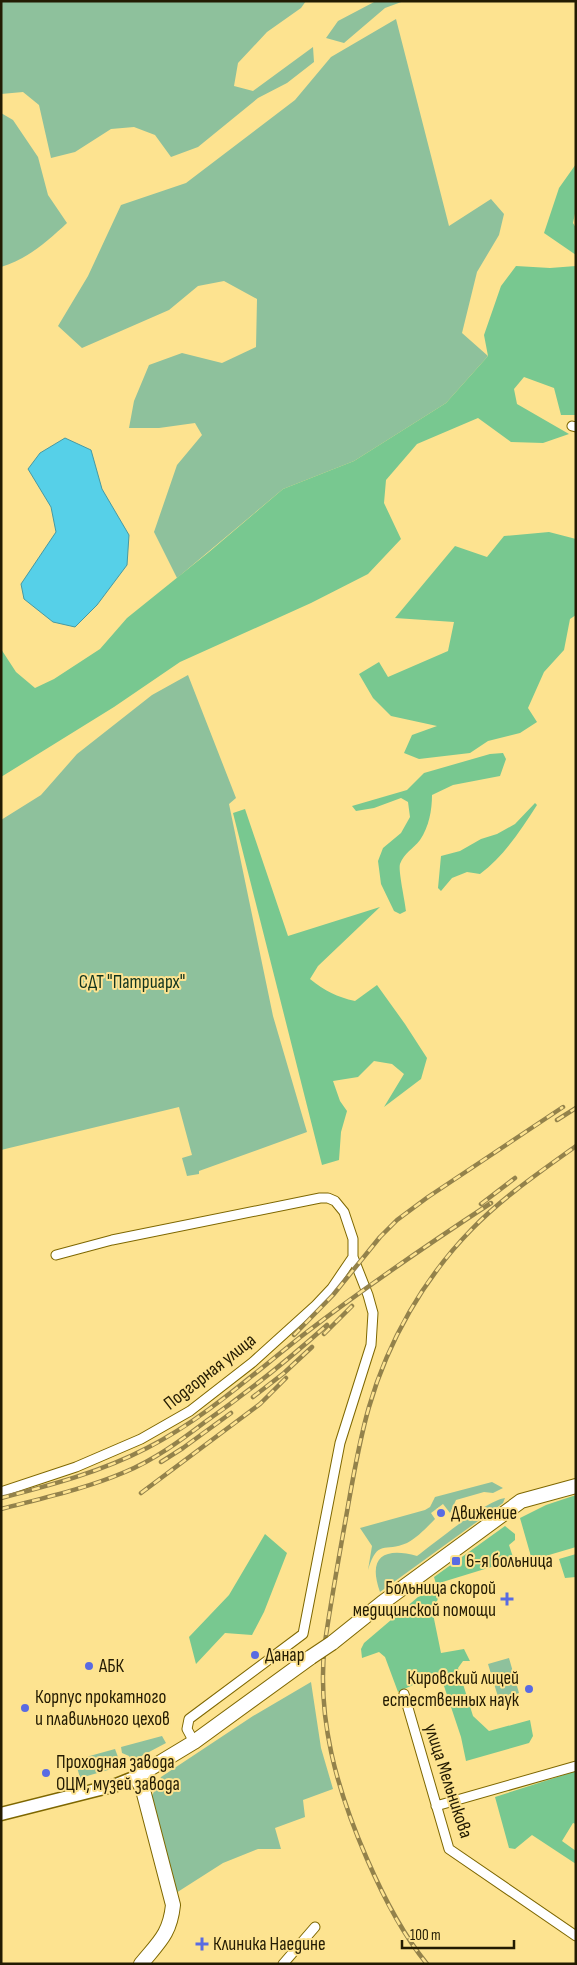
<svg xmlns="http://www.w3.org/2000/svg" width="577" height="1965" font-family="'Sofia Sans Condensed',sans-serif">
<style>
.green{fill:#8ec19c}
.forest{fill:#78c890}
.water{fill:#56d0e8;stroke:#479aa3}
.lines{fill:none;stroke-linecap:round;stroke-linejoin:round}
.minor-casing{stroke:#7e6700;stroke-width:11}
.secondary-casing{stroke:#7e6700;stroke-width:15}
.primary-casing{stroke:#7e6700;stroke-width:16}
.minor{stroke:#fff;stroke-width:9}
.secondary{stroke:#fff;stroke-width:12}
.primary{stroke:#fff;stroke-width:14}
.rail-casing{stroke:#93824b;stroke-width:4.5}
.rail{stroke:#fde390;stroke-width:2.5;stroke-dasharray:8;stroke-linecap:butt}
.primary-bridge-casing{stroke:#7e6700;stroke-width:16;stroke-linecap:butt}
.primary-bridge{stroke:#fff;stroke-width:14}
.poi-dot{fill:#596be2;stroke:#fde390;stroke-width:2}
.labels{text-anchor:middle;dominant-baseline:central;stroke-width:4;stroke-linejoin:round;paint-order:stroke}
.park-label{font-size:19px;fill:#12341e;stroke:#fde390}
.street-label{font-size:19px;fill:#231b02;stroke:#fde390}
.poi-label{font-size:19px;fill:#231b02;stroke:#fde390;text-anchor:start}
</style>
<rect width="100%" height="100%" fill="#fde390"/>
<!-- green -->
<path class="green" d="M1 1H306L301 8 267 32 238 63 234 86 253 91 313 47 314 62 287 83 258 98 198 147 171 157 155 135 134 127 111 129 75 152 51 158 39 105 23 92 1 94Z
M376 1H404L385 8 344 43 326 38 338 21Z
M396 19 449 226 491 199 504 214 499 235 477 272 462 333 488 356 446 403 354 461 283 489 177 578 154 532 177 465 202 435 195 423 159 428H129L134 401 149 365 182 353 222 363 256 347 257 299 224 281 198 286 169 310 82 348 58 326 88 276 121 205 186 183 295 100 331 57Z
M1 113 13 120 38 157 48 195 67 223C48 241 26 260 1 267Z
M188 675 236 798 229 804 273 1016 307 1132 199 1171V1174L187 1176 182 1158 192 1155 179 1107 1 1150V820L41 795 77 754 152 695Z
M492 1482 503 1488 493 1493 484 1492 456 1500 450 1513 443 1504 431 1513 435 1519C427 1527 417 1538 407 1543 384 1553 378 1538 368 1570L372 1546 360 1528 425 1510 430 1507 435 1497Z
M505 1498 503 1503 380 1592C367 1556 385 1547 417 1556 436 1542 485 1501 505 1498Z
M509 1658 519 1693 499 1700 488 1664Z
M311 1682 321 1748 333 1789 303 1800 305 1817 275 1828 281 1849H258L223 1863 176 1893 151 1798 161 1777 253 1716Z
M162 1736 166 1743 132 1761 129 1756 122 1753 121 1747Z
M115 1749 118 1757 113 1759 115 1768 80 1778 75 1760Z"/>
<!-- forest -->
<path class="forest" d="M576 164V209L573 223 576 228V255L544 233 559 188Z
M516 266 550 268 576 266V415H561L554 388 524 377 514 389 517 404 569 434 543 443 511 442 478 418 417 444 386 480 384 503 401 539 368 574 311 603 180 662 114 707 1 777V649L16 672 35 688 54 679 100 649 127 618 209 552 283 489 354 461 446 403 488 356 484 335 501 286Z
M549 532 576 539V615L570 619 564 650 544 672 528 708 537 722 520 733 488 741 470 753 419 759 404 753 412 735 437 726 391 716 373 698 359 674 379 662 388 677 448 651 454 622 395 618 455 546 487 557 504 536Z
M503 753 506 759 500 776 453 785 432 795C432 810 429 827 420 840 413 849 404 853 400 864 398 870 405 901 406 911L400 914 394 911 381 884 378 861 383 848 401 833 410 817 408 802 401 798 374 808 356 811 352 806 407 790 424 773 490 754Z
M535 803 537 805C521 830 503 857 480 874L467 872 452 878 441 891 438 888 441 856 460 851 481 839 497 834 515 824Z
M245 809 288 936 380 907 318 966 310 979C325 991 337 997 355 1001L377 985 405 1024 427 1058 421 1079 384 1107 404 1074 392 1064 374 1061 358 1077 333 1081 340 1101 347 1111 341 1132 339 1160 322 1165 233 813Z
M576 1495V1547L532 1560 520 1518 546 1505Z
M505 1526 515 1534V1540L509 1545 514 1560 436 1584 434 1577Z
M265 1534 287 1553 264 1612 252 1635 225 1633 196 1664 189 1637 229 1595Z
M576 1554V1577L565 1578 559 1559Z
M432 1592 439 1595 433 1614 441 1653 464 1649 470 1661H463L458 1668 473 1716 489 1731 530 1720 533 1736 529 1743 466 1761 461 1737 441 1677H430L398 1692 385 1657 379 1652 362 1658 361 1649 364 1643 418 1597Z
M576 1771V1824L573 1823 562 1841 576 1851V1864L532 1835 515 1849 509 1848 495 1797Z"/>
<!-- water -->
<path class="water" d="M65 438 91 450 102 489 129 535 127 565 97 605 75 627 53 622 24 599 21 584 56 532 51 507 28 469 40 453Z"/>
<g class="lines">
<defs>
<path id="minor" d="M572 426 576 427
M56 1255 112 1240 320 1198H328L335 1201 344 1212 353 1239V1257L368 1295 373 1313 371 1345 340 1443 303 1634 189 1719 187 1729 194 1742
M1 1492 76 1467 141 1439 190 1411 253 1362 316 1305 332 1288 353 1257
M404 1694 449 1849 576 1936
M436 1806 576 1766
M283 1964 315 1927"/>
<path id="secondary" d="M1 1814 116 1785 136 1777"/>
<path id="primary" d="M332 1643 382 1603 521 1501 576 1486
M141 1964C159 1942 170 1934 173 1905L143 1790 136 1777 194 1742 311 1657"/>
</defs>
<!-- minor casing -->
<use href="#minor" class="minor-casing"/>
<!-- secondary casing -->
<use href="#secondary" class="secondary-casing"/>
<!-- primary casing -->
<use href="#primary" class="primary-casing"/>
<!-- minor -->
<use href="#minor" class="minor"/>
<!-- secondary -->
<use href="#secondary" class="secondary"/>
<!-- primary -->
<use href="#primary" class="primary"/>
<defs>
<path id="rail" d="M557 1120 576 1108
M481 1204 515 1178
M324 1334 352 1306
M294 1335 333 1295 380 1237 397 1220 428 1197 563 1107
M253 1397 284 1373 312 1347
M161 1462 183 1448 231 1413
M141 1493 260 1404 286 1378
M1 1498C51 1485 101 1472 147 1448 204 1419 253 1374 303 1335 364 1288 427 1245 491 1203
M1 1509C43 1498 85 1489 125 1472 154 1460 180 1441 205 1422 248 1392 288 1360 327 1325
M427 1964C401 1932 383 1896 367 1859 337 1790 316 1718 325 1642 331 1602 338 1562 345 1523 352 1484 358 1445 369 1407 388 1341 424 1278 472 1229 503 1197 540 1172 576 1146"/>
</defs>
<!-- rail casing -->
<use href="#rail" class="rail-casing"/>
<!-- rail -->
<use href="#rail" class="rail"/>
<defs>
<path id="primary-bridge" d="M311 1657 332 1643"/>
</defs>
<!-- primary-bridge casing -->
<use href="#primary-bridge" class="primary-bridge-casing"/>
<!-- primary-bridge -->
<use href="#primary-bridge" class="primary-bridge"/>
</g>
<!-- markers -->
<g class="poi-dot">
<circle cx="441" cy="1513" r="5"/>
<rect x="451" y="1556" width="10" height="10" rx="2.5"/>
<path d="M504.5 1591.5h5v5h5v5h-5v5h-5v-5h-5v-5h5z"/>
<circle cx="255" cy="1655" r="5"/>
<circle cx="89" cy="1666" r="5"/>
<circle cx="529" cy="1689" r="5"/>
<circle cx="25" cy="1708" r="5"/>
<circle cx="46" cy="1773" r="5"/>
<path d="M199.5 1936.5h5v5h5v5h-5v5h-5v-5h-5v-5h5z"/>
</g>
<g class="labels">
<!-- park labels -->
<g class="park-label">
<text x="132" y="982">СДТ "Патриарх"</text>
</g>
<!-- street labels -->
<g class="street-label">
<text transform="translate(210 1372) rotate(-38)">Подгорная улица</text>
<text transform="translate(448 1781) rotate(72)">улица Мельникова</text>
</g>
<!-- poi labels -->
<g class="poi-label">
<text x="451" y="1513">Движение</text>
<text x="466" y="1561">6-я больница</text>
<text x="496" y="1588" text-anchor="end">Больница скорой<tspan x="496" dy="22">медицинской помощи</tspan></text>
<text x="265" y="1655">Данар</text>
<text x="99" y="1666">АБК</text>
<text x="519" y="1678" text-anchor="end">Кировский лицей<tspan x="519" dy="22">естественных наук</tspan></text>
<text x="35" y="1697">Корпус прокатного<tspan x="35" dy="22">и плавильного цехов</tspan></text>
<text x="56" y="1762">Проходная завода<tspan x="56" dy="22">ОЦМ, музей завода</tspan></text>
<text x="213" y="1944">Клиника Наедине</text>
</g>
</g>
<!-- border -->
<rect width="577" height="1965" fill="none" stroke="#231b02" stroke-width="5"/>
<!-- scale -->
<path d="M402 1940v8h112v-8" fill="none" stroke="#231b02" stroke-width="2.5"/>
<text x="410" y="1940" font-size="15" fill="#231b02" stroke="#fde390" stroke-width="4" paint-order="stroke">100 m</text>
</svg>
